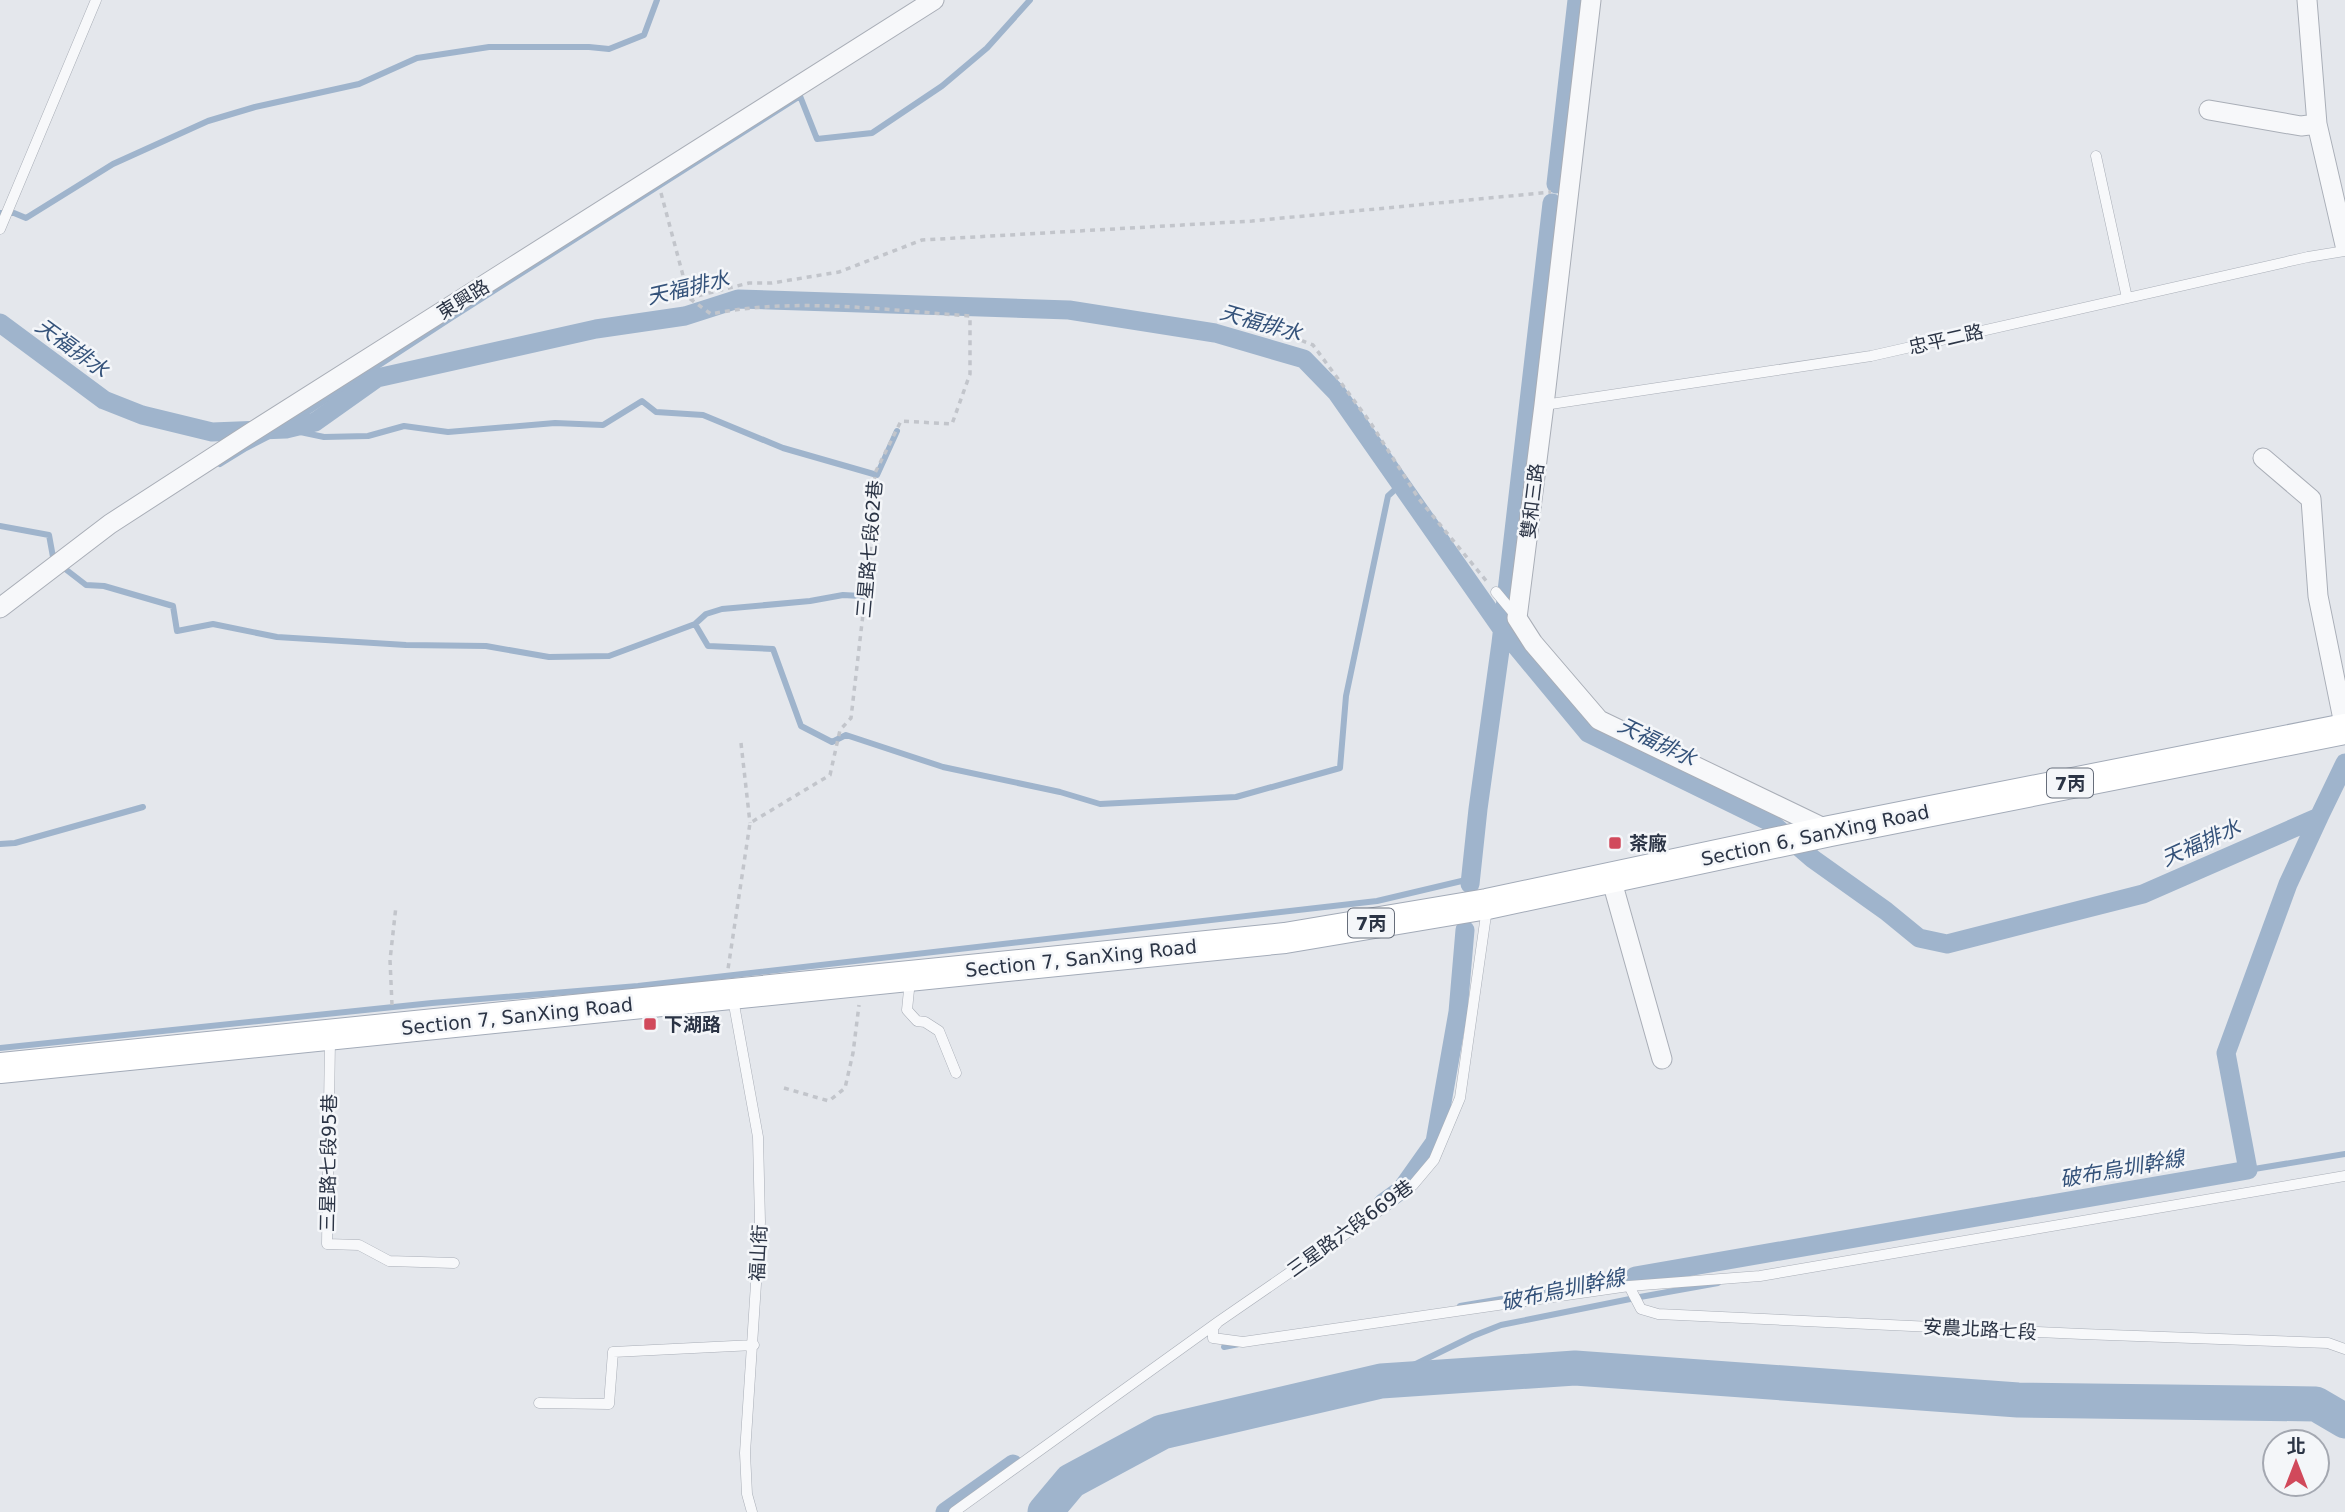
<svg xmlns="http://www.w3.org/2000/svg" width="2345" height="1512" font-family="'DejaVu Sans','Noto Sans TC',sans-serif">
<style>
.lines{fill:none;stroke-linecap:round;stroke-linejoin:round}
.stream{stroke:#9fb4cc;stroke-width:6}
.canal{stroke:#9fb4cc;stroke-width:19}
.river{stroke:#9fb4cc;stroke-width:35}
.lane-casing{stroke:#a9aeb7;stroke-width:11}
.street-casing{stroke:#a9aeb7;stroke-width:21}
.primary-casing{stroke:#a3abb8;stroke-width:32}
.path{stroke:#c2c5cb;stroke-width:3.5;stroke-dasharray:5 5;stroke-linecap:butt}
.lane{stroke:#f7f8fa;stroke-width:10}
.street{stroke:#f7f8fa;stroke-width:19}
.primary{stroke:#fff;stroke-width:30}
.poi-dot{fill:#d1495b;stroke:#f4f6f9;stroke-width:2.5}
.labels{text-anchor:middle;dominant-baseline:central;stroke-width:5;stroke-linejoin:round;paint-order:stroke}
.shield{fill:#f4f6f9;stroke:#676e7b;stroke-width:2}
.shield-label{font-size:18px;font-weight:bold;fill:#2b3445}
.street-label{font-size:19px;fill:#2b3445;stroke:#f4f6f9}
.poi-label{font-size:19px;font-weight:bold;fill:#2b3445;stroke:#f4f6f9;text-anchor:start}
.water-label{font-size:21px;font-style:italic;fill:#34527a;stroke:#f4f6f9}
</style>
<rect width="100%" height="100%" fill="#e4e7ec"/>
<g class="lines">
<!-- stream -->
<path class="stream" d="M0 213H14L26 218 113 164 208 121 255 107 359 84 417 58 489 47H589L609 49 644 35 657 0
M286 429 324 437 368 436 404 426 448 432 555 423 603 425 642 401 656 412 703 415 783 448 877 475 897 431
M220 464 246 448 275 433 451 318 800 96 817 139 872 133 942 86 987 48 1030 0
M0 526 49 535 53 557 64 568 86 585 104 586 173 606 177 631 213 624 277 637 406 645 486 646 549 657 609 656 695 624 708 646 773 649 801 726 832 742 846 735 943 767 1060 792 1100 804 1236 797 1340 768 1346 696 1388 496 1400 485
M695 624 706 614 722 609 810 601 843 595 861 596
M0 844 15 843 143 807
M0 1048 432 1003 638 986 1377 901 1470 879
M2248 1170 2345 1154
M1460 1306 1635 1276
M1224 1347 1239 1344
M1381 1381 1473 1336 1501 1325 1640 1297 1718 1283"/>
<!-- canal -->
<path class="canal" d="M1556 184 1577 0
M0 323 104 400 142 415 212 432 286 429 315 422 377 378 596 329 685 316 738 299 1069 310 1215 333 1304 359 1337 393 1502 629 1588 733 1770 822 1813 859 1886 911 1919 938 1947 944 2143 894 2319 817 2345 763
M1470 884 1478 809 1501 643 1552 203
M1383 1203 1401 1190 1435 1142 1458 1012 1465 930
M1635 1276 2248 1170 2226 1053 2288 884 2319 817
M945 1512 1013 1464"/>
<!-- river -->
<path class="river" d="M1045 1512 1071 1481 1162 1432 1381 1381 1575 1368 2018 1400 2316 1404 2345 1421"/>
<defs>
<path id="lane" d="M2096 156 2127 298
M0 229 96 0
M1544 405 1871 356 2308 257 2345 251
M1496 592 1516 616
M910 980 907 1010 917 1021 925 1022 939 1031 956 1073
M733 999 758 1137 760 1222 745 1453 747 1494 752 1512
M330 1040 327 1244 359 1245 389 1261 454 1263
M1629 1286 1641 1309 1658 1314 2082 1334 2328 1343 2345 1349
M1218 1322 1213 1328V1338L1243 1342 1629 1286 1760 1276 2345 1176
M539 1403 609 1404 613 1352 754 1345
M954 1512 1218 1322 1386 1206 1413 1185 1434 1160 1460 1098 1487 908"/>
<path id="street" d="M1591 0 1544 405 1517 618 1533 643 1599 720 1830 831
M2307 0 2317 124 2345 245
M2209 110 2301 126 2317 124
M2263 458 2311 499 2318 596 2345 729
M0 608 110 524 252 432 934 0
M1611 878 1662 1059"/>
<path id="primary" d="M0 1068 1285 938 1487 904 1830 831 2345 729"/>
</defs>
<!-- lane casing -->
<use href="#lane" class="lane-casing"/>
<!-- street casing -->
<use href="#street" class="street-casing"/>
<!-- primary casing -->
<use href="#primary" class="primary-casing"/>
<!-- path -->
<path class="path" d="M661 193 689 298 711 314C795 297 885 310 970 316V374L952 424 901 421 875 473 872 536 851 718 840 730 830 775 750 823 728 969
M689 298 749 283H772L839 272 922 240 1252 221 1551 192
M1255 322 1313 345 1370 422 1419 499 1488 583
M741 743 750 823
M392 1005 390 960 396 906
M784 1088 829 1101 845 1088 853 1053 859 1005"/>
<!-- lane -->
<use href="#lane" class="lane"/>
<!-- street -->
<use href="#street" class="street"/>
<!-- primary -->
<use href="#primary" class="primary"/>
</g>
<!-- markers -->
<g class="poi-dot">
<rect x="1608" y="836" width="14" height="14" rx="3.5"/>
<rect x="643" y="1017" width="14" height="14" rx="3.5"/>
</g>
<g class="labels">
<!-- shield labels -->
<g class="shield">
<rect x="2047" y="768.5" width="46" height="29" rx="5"/>
<rect x="1348" y="908.5" width="46" height="29" rx="5"/>
</g>
<g class="shield-label">
<text x="2070" y="783">7丙</text>
<text x="1371" y="923">7丙</text>
</g>
<!-- street labels -->
<g class="street-label">
<text transform="translate(463 299) rotate(-32)">東興路</text>
<text transform="translate(1946 339) rotate(-13)">忠平二路</text>
<text transform="translate(1532 501) rotate(-83)">雙和三路</text>
<text transform="translate(869 549) rotate(-85)">三星路七段62巷</text>
<text transform="translate(1815 835) rotate(-12)">Section 6, SanXing Road</text>
<text transform="translate(1081 958) rotate(-6)">Section 7, SanXing Road</text>
<text transform="translate(517 1016) rotate(-6)">Section 7, SanXing Road</text>
<text transform="translate(328 1163) rotate(-89)">三星路七段95巷</text>
<text transform="translate(1350 1228) rotate(-36)">三星路六段669巷</text>
<text transform="translate(758 1253) rotate(-87)">福山街</text>
<text transform="translate(1980 1329) rotate(3)">安農北路七段</text>
</g>
<!-- poi labels -->
<g class="poi-label">
<text x="1629" y="843">茶廠</text>
<text x="664" y="1024">下湖路</text>
</g>
<!-- water labels -->
<g class="water-label">
<text transform="translate(688 288) rotate(-13)">天福排水</text>
<text transform="translate(1261 323) rotate(16)">天福排水</text>
<text transform="translate(72 348) rotate(36)">天福排水</text>
<text transform="translate(1657 742) rotate(26)">天福排水</text>
<text transform="translate(2201 843) rotate(-24)">天福排水</text>
<text transform="translate(2122 1169) rotate(-10)">破布烏圳幹線</text>
<text transform="translate(1563 1290) rotate(-12)">破布烏圳幹線</text>
</g>
</g>
<!-- north arrow -->
<g transform="translate(2296 1463)"><circle r="33" fill="#f4f6f9" stroke="#a4a8b1" stroke-width="2"/>
<path d="M0-5L12 26L0 18L-12 26Z" fill="#d1495b"/>
<text y="-10" font-size="19" font-weight="bold" text-anchor="middle" fill="#2b3445">北</text>
</g>
</svg>
